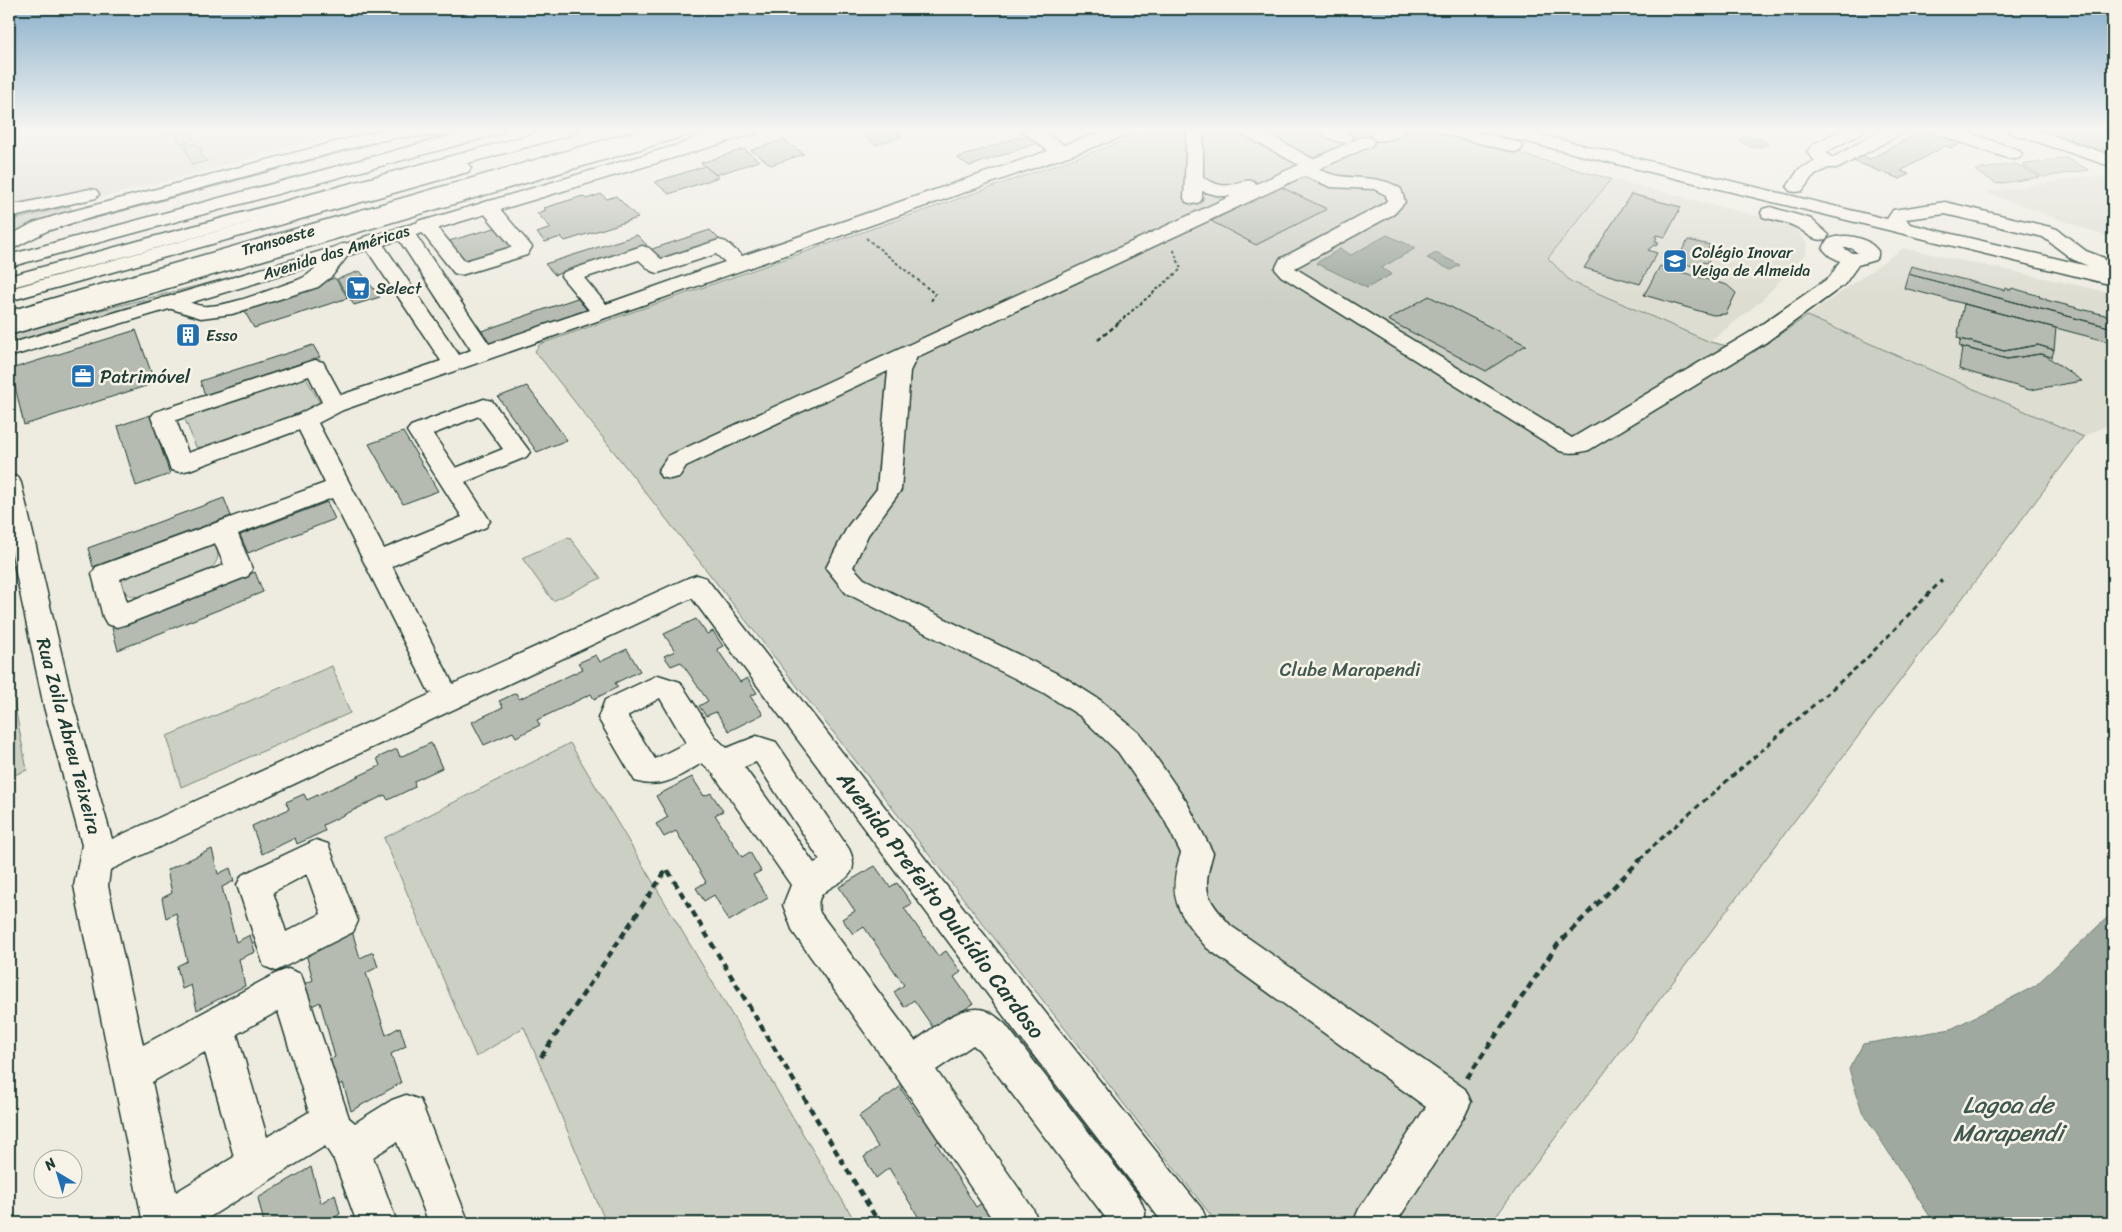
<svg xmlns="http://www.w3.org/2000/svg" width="2122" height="1232" font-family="Sriracha,sans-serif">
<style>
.built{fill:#ddddd2}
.green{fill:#cccfc4;stroke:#76867c}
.water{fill:#9fa99f;stroke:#6c7e74}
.building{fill:#b5bbb0;stroke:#1f3d34}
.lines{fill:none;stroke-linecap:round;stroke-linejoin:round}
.minor-casing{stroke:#1f3d34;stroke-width:3}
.major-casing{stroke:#1f3d34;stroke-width:3}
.highway-casing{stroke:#1f3d34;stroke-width:3}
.path-far3{stroke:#1f3d34;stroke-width:2;stroke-dasharray:3 2.5;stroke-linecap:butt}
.path-far2{stroke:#1f3d34;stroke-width:2.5;stroke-dasharray:4.5 3;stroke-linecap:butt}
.path-far1{stroke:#1f3d34;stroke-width:3;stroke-dasharray:5.5 4;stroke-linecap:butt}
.path{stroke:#1f3d34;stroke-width:4.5;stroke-dasharray:7 5;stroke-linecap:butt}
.minor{fill:#f7f3e8;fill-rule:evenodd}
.major{fill:#f7f3e8;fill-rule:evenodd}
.highway{fill:#f7f3e8;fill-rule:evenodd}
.labels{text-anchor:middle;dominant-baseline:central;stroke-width:5;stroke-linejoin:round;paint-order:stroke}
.far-street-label{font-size:16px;fill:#1f3d34;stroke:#f7f3e8}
.far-poi-label{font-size:16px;fill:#1f3d34;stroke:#f7f3e8;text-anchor:start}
.poi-label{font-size:19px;fill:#1f3d34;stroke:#f7f3e8;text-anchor:start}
.park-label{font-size:19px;fill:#425a51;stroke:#f7f3e8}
.street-label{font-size:19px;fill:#1f3d34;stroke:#f7f3e8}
.near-street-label{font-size:22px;fill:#1f3d34;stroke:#f7f3e8}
.near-water-label{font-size:24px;font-style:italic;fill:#3f584f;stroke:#f7f3e8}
</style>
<rect width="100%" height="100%" fill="#eeece1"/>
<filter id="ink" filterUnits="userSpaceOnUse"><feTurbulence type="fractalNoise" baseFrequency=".02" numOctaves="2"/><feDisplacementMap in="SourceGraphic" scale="10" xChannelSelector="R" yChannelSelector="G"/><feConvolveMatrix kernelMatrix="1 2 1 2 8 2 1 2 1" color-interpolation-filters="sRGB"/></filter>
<g filter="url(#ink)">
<!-- built -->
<path class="built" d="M9 129H360L9 222Z
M2099 175 2113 180V239L1985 192Z
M1611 179 1793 225 1807 243 1806 253 1762 300 1710 342 1570 281 1548 259Z
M1903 248 2113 293V422L2084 437 1807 316Z"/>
<!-- green -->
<path class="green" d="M161 129H186L194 139 181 144 175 132 163 135Z
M1159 129H1430L1611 179 1548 258 1570 281 1710 342 1754 352 1807 316 2084 437 1491 1223H1217L535 351 540 344Z
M392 138V139L37 234 52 228Z
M194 143 202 149 201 155 207 161 192 165 184 146Z
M2066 158 2089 170 2043 177 2022 165Z
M2016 164 2040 177 1997 184 1975 170Z
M69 206 72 210 9 234V221Z
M252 272 9 346V336L65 319Z
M298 378H306L320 403 315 408 203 448 196 447 184 417Z
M569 537 601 578 553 601 522 558Z
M211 544C224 553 216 565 207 573 190 580 140 606 126 593 120 587 121 582 124 575Z
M332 666 350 713 181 787 167 736Z
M11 686 27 770 9 777V687Z
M570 743 856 1223H606L524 1027 476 1057 384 838Z"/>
<!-- water -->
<path class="water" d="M1744 136 1756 137 1767 142 1768 145C1759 150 1748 148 1740 141Z
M1387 235 1416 248 1381 268 1392 274 1367 288 1316 263 1340 249 1351 255Z
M1436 253 1460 265 1451 270 1427 258Z
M2113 912V1223H1934L1862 1111 1849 1069 1863 1044 1951 1029 2035 986Z"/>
<!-- building -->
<path class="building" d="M854 129H892L903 136 876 145Z
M1912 129H1921L1961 143 1952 148 1945 146 1901 171 1909 174 1900 179 1853 161 1862 156 1870 159 1914 135 1907 132Z
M2044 129H2089L2113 135V143L2101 151Z
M1025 135 1038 143 970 166 957 158Z
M784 140 804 154 771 165 751 150Z
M744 149 759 161 716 175 701 163Z
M705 166 719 177 669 194 655 182Z
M1281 187 1327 209 1256 245 1211 221Z
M601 194 607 199 616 196 638 218 565 241 561 237 545 242 537 233 551 228 537 213 546 210 544 208 583 196 586 199Z
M1631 194 1681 207 1665 237 1656 235 1655 237 1657 238 1655 241 1659 242 1656 246 1654 245 1648 250 1657 253 1640 284 1584 268Z
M498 227 515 251 467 265 449 241Z
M710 230 720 240 661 259 652 249Z
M637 235 647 245 555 275 545 264Z
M1688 240 1710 245 1707 251 1713 253 1707 263 1702 262 1699 268 1676 261Z
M1660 266 1727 285 1736 293 1726 314 1713 315 1644 295Z
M1911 266 2004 290 2005 288 2011 290 2012 288 2040 296 2039 297 2046 299V300L2113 317V328L1908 274Z
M360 271 380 297 354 305 337 279Z
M1908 274 2113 328V343L1904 288Z
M335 278 348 298 254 328 242 307Z
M1429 296 1526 345 1486 371 1388 320Z
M577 298 587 310 487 345 479 332Z
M1964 304 2056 328 2054 350 2038 345 2004 351 1957 338Z
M193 328 201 332 183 341 177 338Z
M136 330 155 383 24 425 11 369Z
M1961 339 2004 351 2038 345 2054 350 2052 357 2040 354 2007 359 1959 346Z
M313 345 320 357 205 395 200 381Z
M1962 347 2007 359 2040 354 2045 355 2082 381 2030 390 1959 369Z
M527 386 567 440 537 452 498 397Z
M150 415 170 474 136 486 118 426Z
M403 432 438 491 403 504 369 444Z
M224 498 231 516 93 567 88 548Z
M327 502 335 519 248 553 240 535Z
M255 572 263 592 118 650 112 628Z
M696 619 707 634 713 631 723 646 717 649 740 682 747 678 757 693 750 696 763 714 729 731 716 712 706 716 699 706 708 701 681 662 671 666 664 656 675 651 664 634Z
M627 649 640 671 615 683 618 687 594 699 591 694 537 720 540 725 516 737 513 732 484 745 472 722 503 707 499 701 516 693 519 699 583 669 578 663 596 655 600 662Z
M431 743 442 768 414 781 415 787 388 800 385 795 323 825 325 831 297 844 295 838 262 854 252 826 289 809 286 802 304 794 307 800 380 766 377 758 397 749 400 757Z
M692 777 704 796 711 793 723 811 715 815 742 857 750 852 761 871 753 875 768 898 729 921 714 895 704 901 696 888 706 882 676 831 664 837 656 824 668 817 656 796Z
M212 849 218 874 230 868 234 881 222 887 236 942 250 935 255 952 239 959 245 986 197 1010 191 985 182 989 177 966 187 961 176 913 166 918 162 898 172 893 167 870Z
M875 866 890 887 897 883 912 904 904 908 938 956 946 951 961 972 954 977 973 1004 934 1029 914 1000 904 1007 894 992 904 985 864 927 853 934 842 919 855 911 839 887Z
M352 931 360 958 373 952 378 967 366 973 386 1035 400 1027 406 1046 391 1054 401 1083 351 1111 343 1083 333 1088 326 1062 335 1057 320 1002 310 1007 303 985 313 980 306 954Z
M900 1087 919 1116 926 1110 944 1137 936 1143 976 1207 985 1201 999 1223H922L889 1168 876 1178 864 1157 878 1147 859 1116Z
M311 1167 321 1203 335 1194 340 1214 326 1223H264L258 1198Z"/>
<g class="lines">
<defs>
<path id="minor" d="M385 129H445L446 131 444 135 438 136 400 137 377 141 75 222 47 231 16 247 9 249V236L33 223 61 214Z
M643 129H671L669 133 9 324V311Z
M1020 129H1040L1064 145 1110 129H1135L1133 133 1068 156 343 410 318 423 384 549 462 517 407 431 411 426 484 399 492 401 530 452 526 457 465 482 490 521 486 527 392 566 453 684 688 578 697 575 706 578 1044 1011 1202 1209 1208 1223H1163L1018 1035 692 598 110 870 108 886 143 1045 275 974 288 969 301 974 349 1118 355 1123 392 1100 406 1095 420 1100 469 1223H429L397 1142 373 1157 397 1223H357L334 1160 325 1146 200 1223H143L74 886 82 845 44 707 9 540V475L18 477 21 483 74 707 112 839 433 693 429 692 332 498 238 534 252 569 248 576 127 624 117 627 107 624 103 617 92 574 96 567 325 483 299 430 189 470 180 472 171 470 151 417 155 412 315 360 323 362 341 395 441 361 361 241 364 237 371 235 378 237 459 355 471 350 394 232 397 228 404 226 411 228 489 344 589 310 561 276 564 272 642 246 649 248 661 259 719 240 726 242 742 256 1048 151ZM716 254 725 262 606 304 584 278 639 260 651 271 658 273ZM309 376 322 402 297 415 188 453 176 420ZM479 416 503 449 456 468 433 434ZM215 543 224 565 127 602 120 579ZM278 1011 309 1112 267 1137 237 1034ZM205 1052 234 1157 176 1192 152 1082Z
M1187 129H1203V178C1212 182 1220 187 1230 185 1239 183 1245 179 1254 181L1256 184 1299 165 1240 133 1238 129H1259L1313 159 1359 138 1365 137 1371 138 1374 142 1371 146 1319 169C1346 184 1375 171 1401 189L1405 202 1394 214 1295 268 1572 438 1749 333 1830 277 1840 261 1830 256 1823 249 1827 240C1843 232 1867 236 1878 251V256L1875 260 1858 265 1844 285 1765 343 1589 450C1579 453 1570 454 1560 451L1281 276 1275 269 1280 259 1380 206 1387 201 1386 195 1374 189 1331 187 1304 176 917 357 910 371 901 490 868 535 853 567 864 579 1064 677 1100 700 1140 734 1186 801 1213 853C1202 892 1205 896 1231 926L1465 1089 1471 1102 1465 1115 1396 1223H1353L1359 1209 1426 1107 1207 948C1178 914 1166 898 1181 853L1164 819 1118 752 1080 716 1044 693 846 593 826 568 848 526 877 489 888 371 686 466 679 477 670 479 661 477 658 471 668 456 1231 196H1220L1202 191V198L1200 202 1193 204 1186 202 1184 198ZM1843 248H1851L1858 253H1852Z
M1318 129C1330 129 1345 127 1353 138L1350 142C1340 144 1324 138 1318 129Z
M1383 129H1408C1402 137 1384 142 1374 140L1371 136 1374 132Z
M1439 129H1468L1520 143 1523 147 1520 151 1514 152 1441 133Z
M1486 129H1517L1887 219 1893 210 1945 202 2050 227 2057 229 2086 251 2104 258 2108 268 2106 271 2113 273V285L1494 134 1488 133ZM1945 214 2043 237 2072 259 2088 266 1910 224 1906 219Z
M1842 129H1864L1862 133 1826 152 1832 158 1883 129H1904L1902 133 1839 168H1828L1812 177 1802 191 1796 192 1790 191 1787 187 1799 169 1815 161 1807 152 1812 145Z
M1932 129H1958L2019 150 2022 154 2019 158 2013 159 2007 158 1934 133Z
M2008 129H2034L2113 156V167L2010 133Z
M462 163 468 164 471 168 468 172 9 301V289Z
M90 189 96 190 99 194 96 198 9 218V206Z
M488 201 495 203 532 247 527 255 461 275 454 273 416 225 418 221 425 219 432 221 465 261 512 247 479 207 481 203Z
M1770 207 1811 219 1829 235 1826 239C1812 242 1809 234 1798 228 1788 222 1774 220 1763 217L1761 213 1763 209Z
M342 244 349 246 352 250 332 276 318 287 232 314 201 318 162 306 159 302 162 298C177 294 188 304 202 306 227 308 271 289 295 281 319 274 326 248 342 244Z
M658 675 680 682 716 738 727 748 757 736 776 742 849 849C869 891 808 878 820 913L915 1041C933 1029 955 1008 978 1009 988 1009 998 1018 1005 1024L1139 1197 1145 1211V1223H1105V1217L979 1050 973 1045 936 1070 1033 1209 1039 1223H995L898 1079 793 932 783 905 791 885 712 772 702 763C679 776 663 790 635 781L598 718 605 700ZM660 698 686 743 655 759 628 717 629 715ZM756 762 820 860 814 863 744 767Z
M316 840 328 844 358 921 353 932 276 971 264 966 237 885 242 875ZM307 874 321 914 286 932 273 892Z"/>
<path id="major" d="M475 129H504L502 133 9 267V255Z
M731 129H758L756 133 9 357V344Z"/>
<path id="highway" d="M551 129H580L578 133 9 288V276Z
M670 129H697L695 133 9 335V322Z
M714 129H736L734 133 698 150 692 151 686 150 683 146 686 142Z"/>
</defs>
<!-- minor casing -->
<use href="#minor" class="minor-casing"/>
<!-- major casing -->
<use href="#major" class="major-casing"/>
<!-- highway casing -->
<use href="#highway" class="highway-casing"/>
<!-- path-far3 -->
<path class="path-far3" d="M866 238 935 294 931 301
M1119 322 1181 269 1173 248"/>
<!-- path-far2 -->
<path class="path-far2" d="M1098 340 1121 321"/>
<!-- path-far1 -->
<path class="path-far1" d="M1640 860 1657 842 1864 661 1942 580"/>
<!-- path -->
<path class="path" d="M541 1057 667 869 879 1223
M1467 1078 1558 944 1641 859"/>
<!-- minor -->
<use href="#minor" class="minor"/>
<!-- major -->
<use href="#major" class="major"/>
<!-- highway -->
<use href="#highway" class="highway"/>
</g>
</g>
<!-- sky -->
<linearGradient id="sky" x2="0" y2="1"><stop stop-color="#8bb0cb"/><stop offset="0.43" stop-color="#f7f6f2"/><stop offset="1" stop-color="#f7f6f2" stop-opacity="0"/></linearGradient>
<rect width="2122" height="302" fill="url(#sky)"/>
<!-- icons -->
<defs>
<symbol id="school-square" viewBox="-11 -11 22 22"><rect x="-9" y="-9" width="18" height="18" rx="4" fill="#1f6fb2" stroke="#f7f3e8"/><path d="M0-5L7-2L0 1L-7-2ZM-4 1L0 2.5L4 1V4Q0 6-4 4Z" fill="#fff"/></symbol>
<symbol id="supermarket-square" viewBox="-11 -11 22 22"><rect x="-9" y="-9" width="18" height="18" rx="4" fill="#1f6fb2" stroke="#f7f3e8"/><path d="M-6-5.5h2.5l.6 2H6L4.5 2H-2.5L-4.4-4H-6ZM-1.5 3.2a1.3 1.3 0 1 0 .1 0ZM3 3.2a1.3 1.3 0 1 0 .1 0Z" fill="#fff"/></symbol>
<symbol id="building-square" viewBox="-11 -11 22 22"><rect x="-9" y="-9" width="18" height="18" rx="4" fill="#1f6fb2" stroke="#f7f3e8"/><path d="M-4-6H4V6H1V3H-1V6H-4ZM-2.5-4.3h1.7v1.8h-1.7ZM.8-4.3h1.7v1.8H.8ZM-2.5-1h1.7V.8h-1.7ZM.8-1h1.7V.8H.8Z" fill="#fff"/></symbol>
<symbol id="office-square" viewBox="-11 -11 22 22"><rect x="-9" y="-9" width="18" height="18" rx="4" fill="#1f6fb2" stroke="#f7f3e8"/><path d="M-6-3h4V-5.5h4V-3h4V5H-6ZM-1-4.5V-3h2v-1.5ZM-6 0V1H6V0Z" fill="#fff"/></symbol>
</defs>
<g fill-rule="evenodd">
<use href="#school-square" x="1661" y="247" width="28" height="28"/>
<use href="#supermarket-square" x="344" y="274" width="28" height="28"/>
<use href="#building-square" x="174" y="321" width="28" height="28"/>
<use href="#office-square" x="69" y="362" width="28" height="28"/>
</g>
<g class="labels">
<!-- far-street labels -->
<g class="far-street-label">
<text transform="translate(278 240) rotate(-16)">Transoeste</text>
<text transform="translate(336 252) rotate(-17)">Avenida das Américas</text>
</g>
<!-- far-poi labels -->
<g class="far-poi-label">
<text x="1692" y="252">Colégio Inovar<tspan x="1692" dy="18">Veiga de Almeida</tspan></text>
<text x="376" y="288">Select</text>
<text x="206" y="335">Esso</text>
</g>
<!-- poi labels -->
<g class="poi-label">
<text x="100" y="376">Patrimóvel</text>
</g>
<!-- park labels -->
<g class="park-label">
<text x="1350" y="669">Clube Marapendi</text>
</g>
<!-- street labels -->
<g class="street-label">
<text transform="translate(69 736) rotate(75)">Rua Zoila Abreu Teixeira</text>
</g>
<!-- near-street labels -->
<g class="near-street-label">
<text transform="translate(941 905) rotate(53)">Avenida Prefeito Dulcídio Cardoso</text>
</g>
<!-- near-water labels -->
<g class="near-water-label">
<text x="2008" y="1105">Lagoa de<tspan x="2008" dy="28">Marapendi</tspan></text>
</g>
</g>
<!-- margin -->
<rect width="2122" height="1232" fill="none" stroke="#f7f3e8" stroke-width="30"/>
<rect x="15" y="15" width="2092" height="1202" fill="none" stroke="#1f3d34" stroke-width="2" filter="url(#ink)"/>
<!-- north arrow -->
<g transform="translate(58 1174) rotate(322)"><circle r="24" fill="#f7f3e8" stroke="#a1aaa0"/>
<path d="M0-4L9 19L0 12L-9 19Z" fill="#1f6fb2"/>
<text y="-8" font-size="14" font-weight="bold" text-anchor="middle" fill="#1f3d34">N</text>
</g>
</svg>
